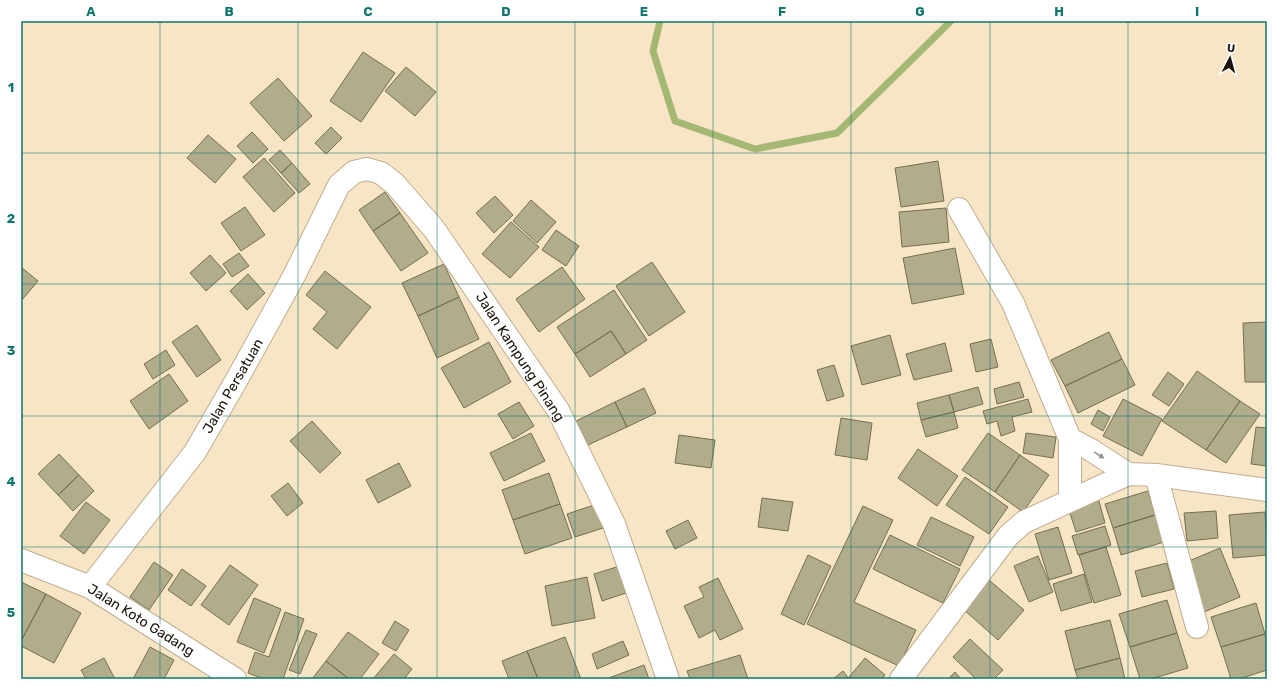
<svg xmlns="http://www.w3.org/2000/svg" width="1288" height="700" font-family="Rubik,sans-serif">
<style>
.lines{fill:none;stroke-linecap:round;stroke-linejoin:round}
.stream{stroke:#a4b773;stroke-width:7}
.building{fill:#b1ad8c;stroke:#736f50}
.minor-casing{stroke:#bfae91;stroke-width:24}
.minor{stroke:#fff;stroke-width:22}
.oneway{fill:#989590}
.grid{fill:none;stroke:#0f766e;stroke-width:1;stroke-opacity:0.55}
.labels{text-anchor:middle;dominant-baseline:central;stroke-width:3.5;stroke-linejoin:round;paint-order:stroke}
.street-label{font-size:14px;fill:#1a1409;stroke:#fff}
.neatline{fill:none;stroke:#0f766e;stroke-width:1.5}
.grid-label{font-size:13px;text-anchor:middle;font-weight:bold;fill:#0f766e}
</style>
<rect width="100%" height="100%" fill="#f8e5c6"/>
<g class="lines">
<!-- stream -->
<path class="stream" d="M660 21 653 51 675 121 755 149 837 133 951 21"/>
</g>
<!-- building -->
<path class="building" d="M363 52 395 73 361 122 330 101Z
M406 67 436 92 415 116 385 91Z
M278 78 312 116 284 141 250 103Z
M331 127 342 138 326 154 315 143Z
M252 132 268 149 253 163 237 146Z
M208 135 236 159 215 183 187 158Z
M280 150 292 163 281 173 269 160Z
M264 158 295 193 274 212 243 177Z
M938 161 944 201 901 207 895 168Z
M292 163 310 184 299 193 281 173Z
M385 192 400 213 373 231 359 210Z
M495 196 513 215 494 233 476 213Z
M531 200 556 222 537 243 513 221Z
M245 207 265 235 241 251 221 223Z
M946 208 949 242 902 247 899 212Z
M400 213 428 253 401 271 373 231Z
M511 222 539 247 510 278 482 254Z
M556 230 579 246 566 266 542 250Z
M955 248 964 294 912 304 903 258Z
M239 253 249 266 232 277 223 264Z
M210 255 226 273 206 291 190 273Z
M652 262 685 312 649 336 616 286Z
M444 264 459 297 418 316 402 283Z
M21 267 38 281 21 301Z
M562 267 585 299 539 332 516 299Z
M325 271 371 307 337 349 313 329 327 312 306 295Z
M248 274 265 293 247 310 230 291Z
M614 290 647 340 626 354 611 331 575 354 557 327Z
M459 297 479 339 437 358 418 316Z
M1267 322V382H1245L1243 323Z
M197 325 221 360 197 377 172 342Z
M611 331 626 354 590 377 575 354Z
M1109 332 1122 359 1065 386 1051 360Z
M890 335 901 375 862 385 851 346Z
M991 339 998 367 976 372 970 344Z
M489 342 511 382 464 408 441 368Z
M945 343 952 371 914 380 906 354Z
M166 350 175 365 153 379 144 364Z
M1122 359 1135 385 1078 413 1065 386Z
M834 365 844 396 827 401 817 370Z
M1197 371 1240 401 1206 450 1162 421Z
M1168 372 1184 384 1169 406 1152 395Z
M169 374 188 401 149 429 130 401Z
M1019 382 1024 397 997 404 994 389Z
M978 387 983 404 954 412 949 395Z
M644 388 656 413 627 427 615 402Z
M949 395 954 412 921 420 917 403Z
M1028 399 1032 412 1012 417 1015 431 1001 436 997 421 987 424 983 411Z
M1123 399 1162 419 1142 456 1103 436Z
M1240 401 1260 414 1226 463 1206 450Z
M519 402 534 426 513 439 498 414Z
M615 402 627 427 588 445 576 421Z
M1098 410 1110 417 1103 431 1091 424Z
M954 412 958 428 926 437 921 420Z
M841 418 872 423 867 460 835 455Z
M312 421 341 453 320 473 290 441Z
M1256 427 1267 428V466L1251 464Z
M531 433 545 461 504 481 490 453Z
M988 433 1020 455 995 492 962 470Z
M1026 433 1056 437 1053 458 1023 453Z
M679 435 715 440 711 468 675 463Z
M918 449 958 476 937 506 898 478Z
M59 454 79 475 58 495 38 474Z
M1020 455 1049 475 1023 512 995 492Z
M399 463 411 486 378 503 366 480Z
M549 473 560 504 513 520 502 490Z
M79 475 94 491 73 511 58 495Z
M965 477 1008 507 989 534 946 505Z
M288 483 303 503 287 516 271 496Z
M1148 491 1155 515 1113 528 1105 504Z
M762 498 793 502 788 531 758 527Z
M1098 498 1105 523 1076 532 1068 507Z
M86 502 110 520 84 554 60 536Z
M560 504 572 538 525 554 513 520Z
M594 505 603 528 575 537 567 514Z
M863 506 893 520 854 602 916 630 899 666 807 624Z
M1216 511 1218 538 1187 541 1184 513Z
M1265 512 1267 555 1233 558 1229 515Z
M1155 515 1164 542 1121 555 1113 528Z
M931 517 974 537 960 566 917 545Z
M688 520 697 538 675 549 666 531Z
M1105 526 1111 545 1078 555 1072 536Z
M1058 527 1072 573 1049 580 1035 534Z
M890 535 960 569 943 603 873 569Z
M1106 547 1121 595 1094 603 1079 555Z
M1220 548 1240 597 1204 612 1184 563Z
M808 555 831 566 804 625 781 614Z
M1038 556 1053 592 1029 602 1014 566Z
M154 562 173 575 149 610 130 597Z
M1167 563 1174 589 1142 597 1135 571Z
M230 565 258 585 229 625 201 605Z
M623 565 632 591 602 601 594 574Z
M182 569 206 586 191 606 168 590Z
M1084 574 1092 602 1061 611 1053 584Z
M587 577 595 618 552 626 545 586Z
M718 578 743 629 720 640 715 630 699 638 684 606 704 597 699 587Z
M989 580 1024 610 998 640 963 609Z
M21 582 46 594 21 641Z
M46 594 81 613 54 663 21 646V641Z
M254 598 281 609 264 653 237 642Z
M1167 600 1177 633 1130 647 1119 614Z
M1256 603 1265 634 1221 647 1211 617Z
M285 612 304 619 283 679H264L248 673 255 652 269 657Z
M1110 620 1120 658 1075 670 1065 631Z
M395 621 409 630 396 651 382 643Z
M306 630 317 634 300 674 289 670Z
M348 632 379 654 360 679H349L326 661Z
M1177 633 1188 668 1151 679H1140L1130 647Z
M1265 634 1267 640V670L1239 679H1231L1221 647Z
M565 637 581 679H538L527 651Z
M970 639 1003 670 994 679H976L953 657Z
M623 641 629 655 597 669 592 654Z
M150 647 174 660 164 679H133Z
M527 651 538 679H509L502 661Z
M394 654 412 669 404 679H373Z
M740 655 748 679H690L687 671Z
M104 658 115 679H86L81 670Z
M865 658 885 675 882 679H851L849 677Z
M1120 658 1125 679H1078L1075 670Z
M326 661 349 679H312Z
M644 665 649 679H606Z
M843 671 849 679H833Z
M955 672 961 679H948Z"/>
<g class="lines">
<defs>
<path id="minor" d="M959 209 1013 303 1070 439V500
M1070 439 1091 450 1128 474
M1156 475 1197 627
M21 560 90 587 235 679
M90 587 195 452 236 381 295 274 339 185 354 172 367 169 381 173 395 184 434 229 558 410 614 524 668 679
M901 679 1008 536 1024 522 1128 474 1156 475 1267 490"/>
</defs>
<!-- minor casing -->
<use href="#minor" class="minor-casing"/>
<!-- minor -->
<use href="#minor" class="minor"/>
</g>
<!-- one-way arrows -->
<defs><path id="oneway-solid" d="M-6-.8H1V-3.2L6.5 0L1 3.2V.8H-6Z"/></defs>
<use class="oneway" href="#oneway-solid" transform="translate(1099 455) rotate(32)"/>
<!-- grid -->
<path class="grid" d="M160 21V679M298 21V679M437 21V679M575 21V679M713 21V679M851 21V679M990 21V679M1128 21V679M21 153H1267M21 284H1267M21 416H1267M21 547H1267"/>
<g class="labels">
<!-- street labels -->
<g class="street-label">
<text transform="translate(520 357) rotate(57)">Jalan Kampung Pinang</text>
<text transform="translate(233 386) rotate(-60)">Jalan Persatuan</text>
<text transform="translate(141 620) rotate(32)">Jalan Koto Gadang</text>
</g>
</g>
<!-- border -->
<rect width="1288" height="700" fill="none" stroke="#ffffff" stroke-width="44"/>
<!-- north arrow -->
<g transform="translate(1230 58) rotate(6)" stroke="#ffffff" stroke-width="3" paint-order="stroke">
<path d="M0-3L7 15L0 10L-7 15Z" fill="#1a1409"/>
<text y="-6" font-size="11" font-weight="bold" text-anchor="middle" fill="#1a1409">U</text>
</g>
<rect x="22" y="22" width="1244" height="656" class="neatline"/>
<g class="grid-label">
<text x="91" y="16">A</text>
<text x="229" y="16">B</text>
<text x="368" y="16">C</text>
<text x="506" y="16">D</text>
<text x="644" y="16">E</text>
<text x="782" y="16">F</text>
<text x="920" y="16">G</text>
<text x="1059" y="16">H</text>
<text x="1197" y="16">I</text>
<text x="11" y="92">1</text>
<text x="11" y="223">2</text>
<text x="11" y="355">3</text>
<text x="11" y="486">4</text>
<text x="11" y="617">5</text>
</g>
</svg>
